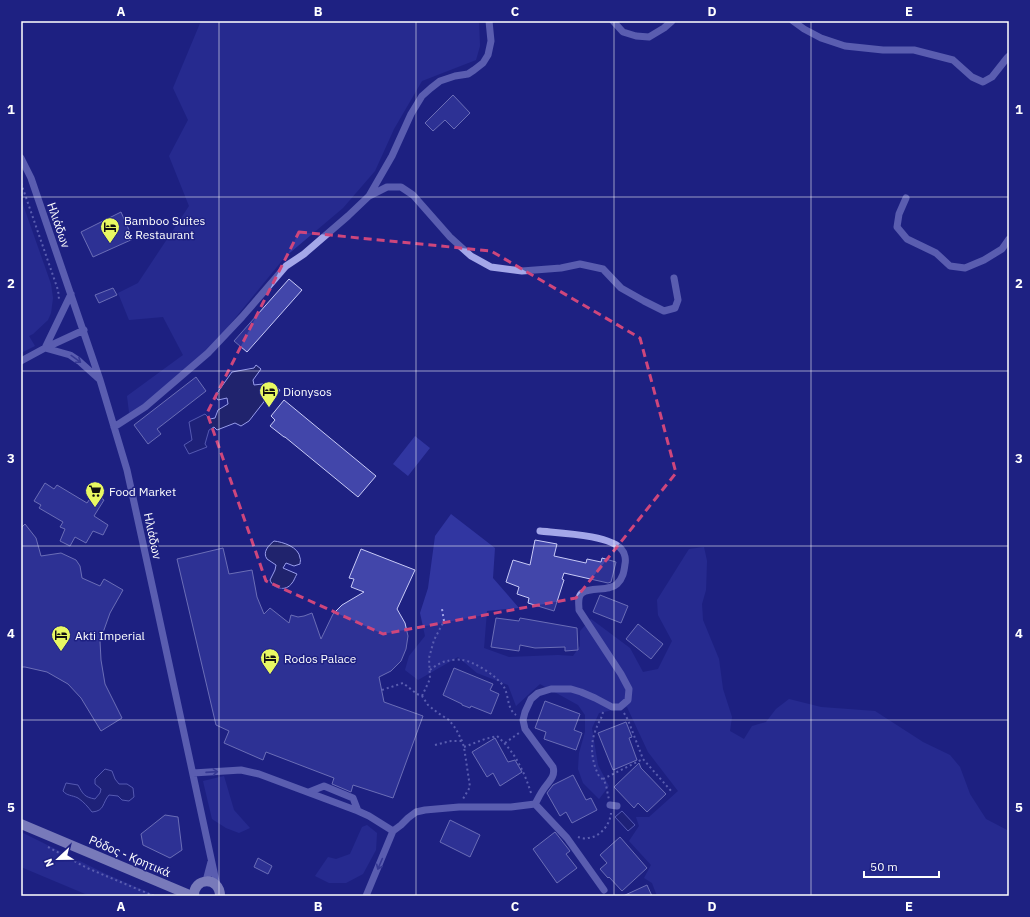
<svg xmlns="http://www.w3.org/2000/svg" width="1030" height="917" font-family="'IBM Plex Sans',sans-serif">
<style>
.green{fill:#3136a1}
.water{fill:#20236d;stroke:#979ceb}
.building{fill:#4246aa;stroke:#c8caf7}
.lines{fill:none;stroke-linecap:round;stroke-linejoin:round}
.path{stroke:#a4a7e9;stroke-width:2;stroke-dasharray:2 3;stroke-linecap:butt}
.minor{stroke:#a4a7e9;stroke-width:7}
.major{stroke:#e7e7fe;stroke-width:10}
.oneway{stroke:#5457ab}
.marked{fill:none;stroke:#ce467c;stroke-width:3;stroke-dasharray:8 5;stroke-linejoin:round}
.grid{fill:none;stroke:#fff;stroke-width:1;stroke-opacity:0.55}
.labels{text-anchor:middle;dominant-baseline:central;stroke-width:3;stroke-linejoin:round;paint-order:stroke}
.poi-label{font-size:12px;fill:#fff;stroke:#1e2182;text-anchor:start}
.street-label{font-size:12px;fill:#fff;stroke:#1e2182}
.neatline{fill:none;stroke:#fff;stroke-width:1.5}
.grid-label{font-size:13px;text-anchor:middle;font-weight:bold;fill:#fff}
</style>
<rect width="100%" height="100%" fill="#1e2182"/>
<!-- green -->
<path class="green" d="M201 21H479L480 46 476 60 422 81 394 129 375 171 343 208 285 257 210 349 130 420 127 396 183 355 163 317 129 320 118 293 138 283 189 206 169 156 188 120 173 88Z
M21 199 51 284 53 298 51 313 48 320 33 334 29 336 35 346 21 353Z
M415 436 430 448 408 476 393 464Z
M451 514 495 548 493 578 519 608 487 611 484 648 509 657 558 655 573 656 580 646V631L591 619 630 648 643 672 658 669 672 641 658 615 657 600 689 549 704 547 707 561 706 590 702 604 703 620 719 659 723 689 732 717 730 731 744 739 752 726 766 722 776 709 789 699 821 707 875 711 923 742 950 755 960 767 970 794 986 819 1009 831V896H657L652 883 644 878 651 865 629 841 639 826 636 817H649L678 791 648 752 627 707 599 713 592 728 598 765 609 786 599 799 583 783 578 769 579 753 585 732V715L578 705 540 684 516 706 508 685 477 673 458 657 418 680 405 670 409 656 425 636 420 613 428 588 435 536Z
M224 776 234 810 250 828 239 833 226 828 212 819 203 781Z
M367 825 377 833 376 850 363 874 346 883H329L315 876 328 857 336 859 350 854 362 827Z
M21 832 106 874 157 896H90L21 867Z"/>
<!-- water -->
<path class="water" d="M256 365 261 369 253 380 254 385 271 383 280 390 275 397 270 394 249 421 241 426 235 423 217 430 214 427 209 430 205 444 207 447 189 454 184 445 192 440 189 422 205 414 210 419 215 418 218 410 228 404 227 398 218 400 215 396 232 372 254 368Z
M274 541C283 542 299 547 300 558 301 560 300 562 300 564L294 566 286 563 283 568 297 574C295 577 294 581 292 583 286 592 273 589 270 580L275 570 276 565C273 563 270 561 267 559 262 552 269 545 274 541Z
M105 769 112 771 115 779 119 784H127L133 788 134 797 129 801 122 800 118 796 109 795C102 803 105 811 92 812 88 807 84 802 78 798 72 795 67 796 63 791L66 783 78 785C83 794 84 797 95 799L100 793 101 789 95 784V779Z
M622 811 635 825 628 831 615 817Z"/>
<!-- building -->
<path class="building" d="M453 95 470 113 454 129 445 120 433 131 425 123Z
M121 212 133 239 93 257 81 232Z
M289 279 302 290 247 352 234 341Z
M113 288 117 295 99 303 95 295Z
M196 377 206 391 157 429 161 434 148 444 134 425Z
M284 400 376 476 358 497 285 437H284L270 426 275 420 271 416Z
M45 483 54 489 57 485 87 503 94 493 104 500 94 516 108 525 103 535 93 531 86 543 75 537 70 546 60 541 65 529 60 527 63 522 39 508 41 505 34 501Z
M25 524 36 538 41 556 61 553 76 560 80 566 82 578 100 586 104 579 123 590 110 613 100 641 101 660 105 684 122 718 101 731 81 698 68 684 47 672 25 667H21V528Z
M535 540 557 544 554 556 586 563 587 559 601 562 602 558 616 562 611 582 608 583 564 573 562 579 564 580 554 611 528 603 529 598 517 594 519 587 506 582 513 560 530 565Z
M223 548 229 574 252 570 257 597 264 614 270 608 289 623 291 615 298 617 304 616 312 613 321 639 333 614 342 605 364 592 351 587 354 579 349 578 361 549 415 570 397 609 405 623 408 636 406 649 401 661 391 671 379 677 384 702 423 716 393 798 353 785 351 792 332 784 334 778 266 752 263 760 224 743 229 731 216 725 177 559Z
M600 595 628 606 621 623 593 612Z
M496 618 519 621 520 618 577 628 578 650 565 651V647L535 648 520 645 519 651 491 647Z
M638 624 663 644 651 659 626 639Z
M454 668 493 684 490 690 499 694 491 714 471 706 470 708 462 705V704L443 695Z
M545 701 580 714 574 730 582 733 576 750 544 739 546 732 535 728Z
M626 722 632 737 629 738 637 760 613 770 598 733Z
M495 738 508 762 515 760 522 772 500 786 493 773 487 777 472 752Z
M639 763 641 768 666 794 647 812 638 803 634 808 614 787Z
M573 775 586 800 591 798 597 810 572 823 566 812 560 816 547 793 553 785Z
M165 815 178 817 182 850 170 858 143 845 141 834Z
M450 820 480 835 470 857 440 842Z
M555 832 570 851 566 854 577 868 557 883 533 849Z
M620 837 647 868 622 891 609 877 608 878 600 869 607 863 600 855Z
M258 858 272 866 268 874 254 867Z
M647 885 652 896H623Z"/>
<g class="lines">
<!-- path -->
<path class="path" d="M21 183 58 290 59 299
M430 670C435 666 441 662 447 661 451 660 458 659 462 660 474 661 498 677 504 687 509 696 507 709 516 715
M382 690 403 683 417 694 422 696 428 705 438 713 449 720 456 729 462 741 464 747 470 787 463 799
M422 696 430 679 429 658 434 640 444 621 442 609
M603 712C602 718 598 723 596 729 590 744 591 759 598 774 599 777 602 778 604 781 607 785 607 793 609 799
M624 713 628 720 643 759 672 792
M505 743 519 733
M435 745 451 741H462
M464 747 485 739 497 736C515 752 524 771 531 793
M603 779 643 759
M578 837C581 838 585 839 588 838 600 837 610 825 611 813
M48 847 87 868 154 896"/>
<!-- minor -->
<path class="minor" d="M613 21 623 32 636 36 649 37 664 28 672 21
M793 21 804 29 821 38 845 46 883 50H914L953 60 972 77 983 82 992 77 1007 58 1009 56
M21 158 31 178 100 380 127 470 154 594 217 886
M369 196 387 187H401L413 195 450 237 471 256 491 267 522 271 561 268 580 264 603 269 621 288 644 301 664 311 675 308 678 300 674 278
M906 198 899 214 897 227 907 239 936 253 950 266 965 268 984 260 1002 249 1009 239
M45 348 70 355 79 361 99 379
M45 348 71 294
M21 361 45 348 84 330
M114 427 145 407 208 353 242 317 286 266 304 254 348 216 369 196 392 156 411 114 422 96 431 88 440 81 455 76 468 74 474 70 483 63 488 55 491 41 489 21
M193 773 241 770 259 774 358 811 369 816 393 831
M309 792 324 786 353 798 358 811
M535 804 567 838 604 890
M610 805 617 806
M206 881 211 862
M366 896 393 831 401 825 408 818 416 812 425 810 459 807H511L535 804C538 799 540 794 543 790 548 782 556 777 553 767L525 729 523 720 525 712 531 699 538 693 551 689H571L581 692 595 698 612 707H620L628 700 629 689 621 674 579 610C579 604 577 597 582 593 591 586 609 592 617 584 623 578 624 572 625 564 626 560 625 553 622 550 612 535 559 533 540 531"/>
<!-- major -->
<path class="major" d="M21 824 192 896
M194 896C193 877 220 876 220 896"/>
</g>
<!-- one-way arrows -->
<defs><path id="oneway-shaft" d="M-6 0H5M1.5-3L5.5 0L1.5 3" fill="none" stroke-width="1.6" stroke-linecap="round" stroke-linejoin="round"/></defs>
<g class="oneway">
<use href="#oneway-shaft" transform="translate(76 359) rotate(36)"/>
<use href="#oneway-shaft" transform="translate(212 772) rotate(-4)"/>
<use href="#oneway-shaft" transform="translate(380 864) rotate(113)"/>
</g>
<!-- marked area -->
<path d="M0 0H1030V917H0ZM299 232 491 251 640 338 676 473 576 598 383 634 266 581 207 413Z" fill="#1e2182" fill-opacity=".55" fill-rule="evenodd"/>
<path class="marked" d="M299 232 491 251 640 338 676 473 576 598 383 634 266 581 207 413Z"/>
<!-- grid -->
<path class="grid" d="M219 21V896M416 21V896M614 21V896M811 21V896M21 197H1009M21 371H1009M21 546H1009M21 720H1009"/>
<!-- icons -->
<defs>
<symbol id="hotel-pin" viewBox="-11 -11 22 30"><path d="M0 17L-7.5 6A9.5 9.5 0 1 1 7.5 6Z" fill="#e8f862" stroke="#1e2182"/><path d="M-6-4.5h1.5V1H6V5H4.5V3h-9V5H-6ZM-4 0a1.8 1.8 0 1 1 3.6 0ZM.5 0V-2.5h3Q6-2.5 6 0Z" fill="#111"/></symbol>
<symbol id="supermarket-pin" viewBox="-11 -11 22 30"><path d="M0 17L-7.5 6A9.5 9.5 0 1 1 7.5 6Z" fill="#e8f862" stroke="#1e2182"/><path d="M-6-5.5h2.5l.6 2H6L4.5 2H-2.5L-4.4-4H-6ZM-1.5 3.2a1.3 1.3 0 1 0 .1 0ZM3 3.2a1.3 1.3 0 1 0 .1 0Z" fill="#111"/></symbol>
</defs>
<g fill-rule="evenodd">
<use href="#hotel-pin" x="99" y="216" width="22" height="30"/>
<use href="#hotel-pin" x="258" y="380" width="22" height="30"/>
<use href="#supermarket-pin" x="84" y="480" width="22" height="30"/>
<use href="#hotel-pin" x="50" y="624" width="22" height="30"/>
<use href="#hotel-pin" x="259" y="647" width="22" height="30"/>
</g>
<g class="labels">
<!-- poi labels -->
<g class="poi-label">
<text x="124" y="220">Bamboo Suites<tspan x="124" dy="14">&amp; Restaurant</tspan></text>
<text x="283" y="391">Dionysos</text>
<text x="109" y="491">Food Market</text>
<text x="75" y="635">Akti Imperial</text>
<text x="284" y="658">Rodos Palace</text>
</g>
<!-- street labels -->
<g class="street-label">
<text transform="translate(59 225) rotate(71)">Ηλιάδων</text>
<text transform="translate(153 536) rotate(78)">Ηλιάδων</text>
<text transform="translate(130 856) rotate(23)">Ρόδος - Κρητικά</text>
</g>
</g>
<!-- border -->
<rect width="1030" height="917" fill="none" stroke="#1e2182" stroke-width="44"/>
<!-- north arrow -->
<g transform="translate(58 859) rotate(248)" stroke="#1e2182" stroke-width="3" paint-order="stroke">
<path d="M0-3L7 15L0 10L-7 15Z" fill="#ffffff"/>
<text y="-6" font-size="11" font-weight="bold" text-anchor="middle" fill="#ffffff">N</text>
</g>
<!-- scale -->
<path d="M864 871v6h75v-6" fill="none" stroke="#ffffff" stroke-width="2"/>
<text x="870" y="871" font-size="12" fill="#ffffff" stroke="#1e2182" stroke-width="3" paint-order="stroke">50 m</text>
<rect x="22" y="22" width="986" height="873" class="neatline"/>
<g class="grid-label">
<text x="121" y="16">A</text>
<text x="318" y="16">B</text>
<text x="515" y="16">C</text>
<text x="712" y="16">D</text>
<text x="909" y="16">E</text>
<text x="11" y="114">1</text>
<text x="1019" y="114">1</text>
<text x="11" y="288">2</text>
<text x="1019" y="288">2</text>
<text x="11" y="463">3</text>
<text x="1019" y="463">3</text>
<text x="11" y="638">4</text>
<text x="1019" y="638">4</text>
<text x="11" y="812">5</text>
<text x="1019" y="812">5</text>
<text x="121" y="911">A</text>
<text x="318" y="911">B</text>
<text x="515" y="911">C</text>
<text x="712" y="911">D</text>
<text x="909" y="911">E</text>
</g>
</svg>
